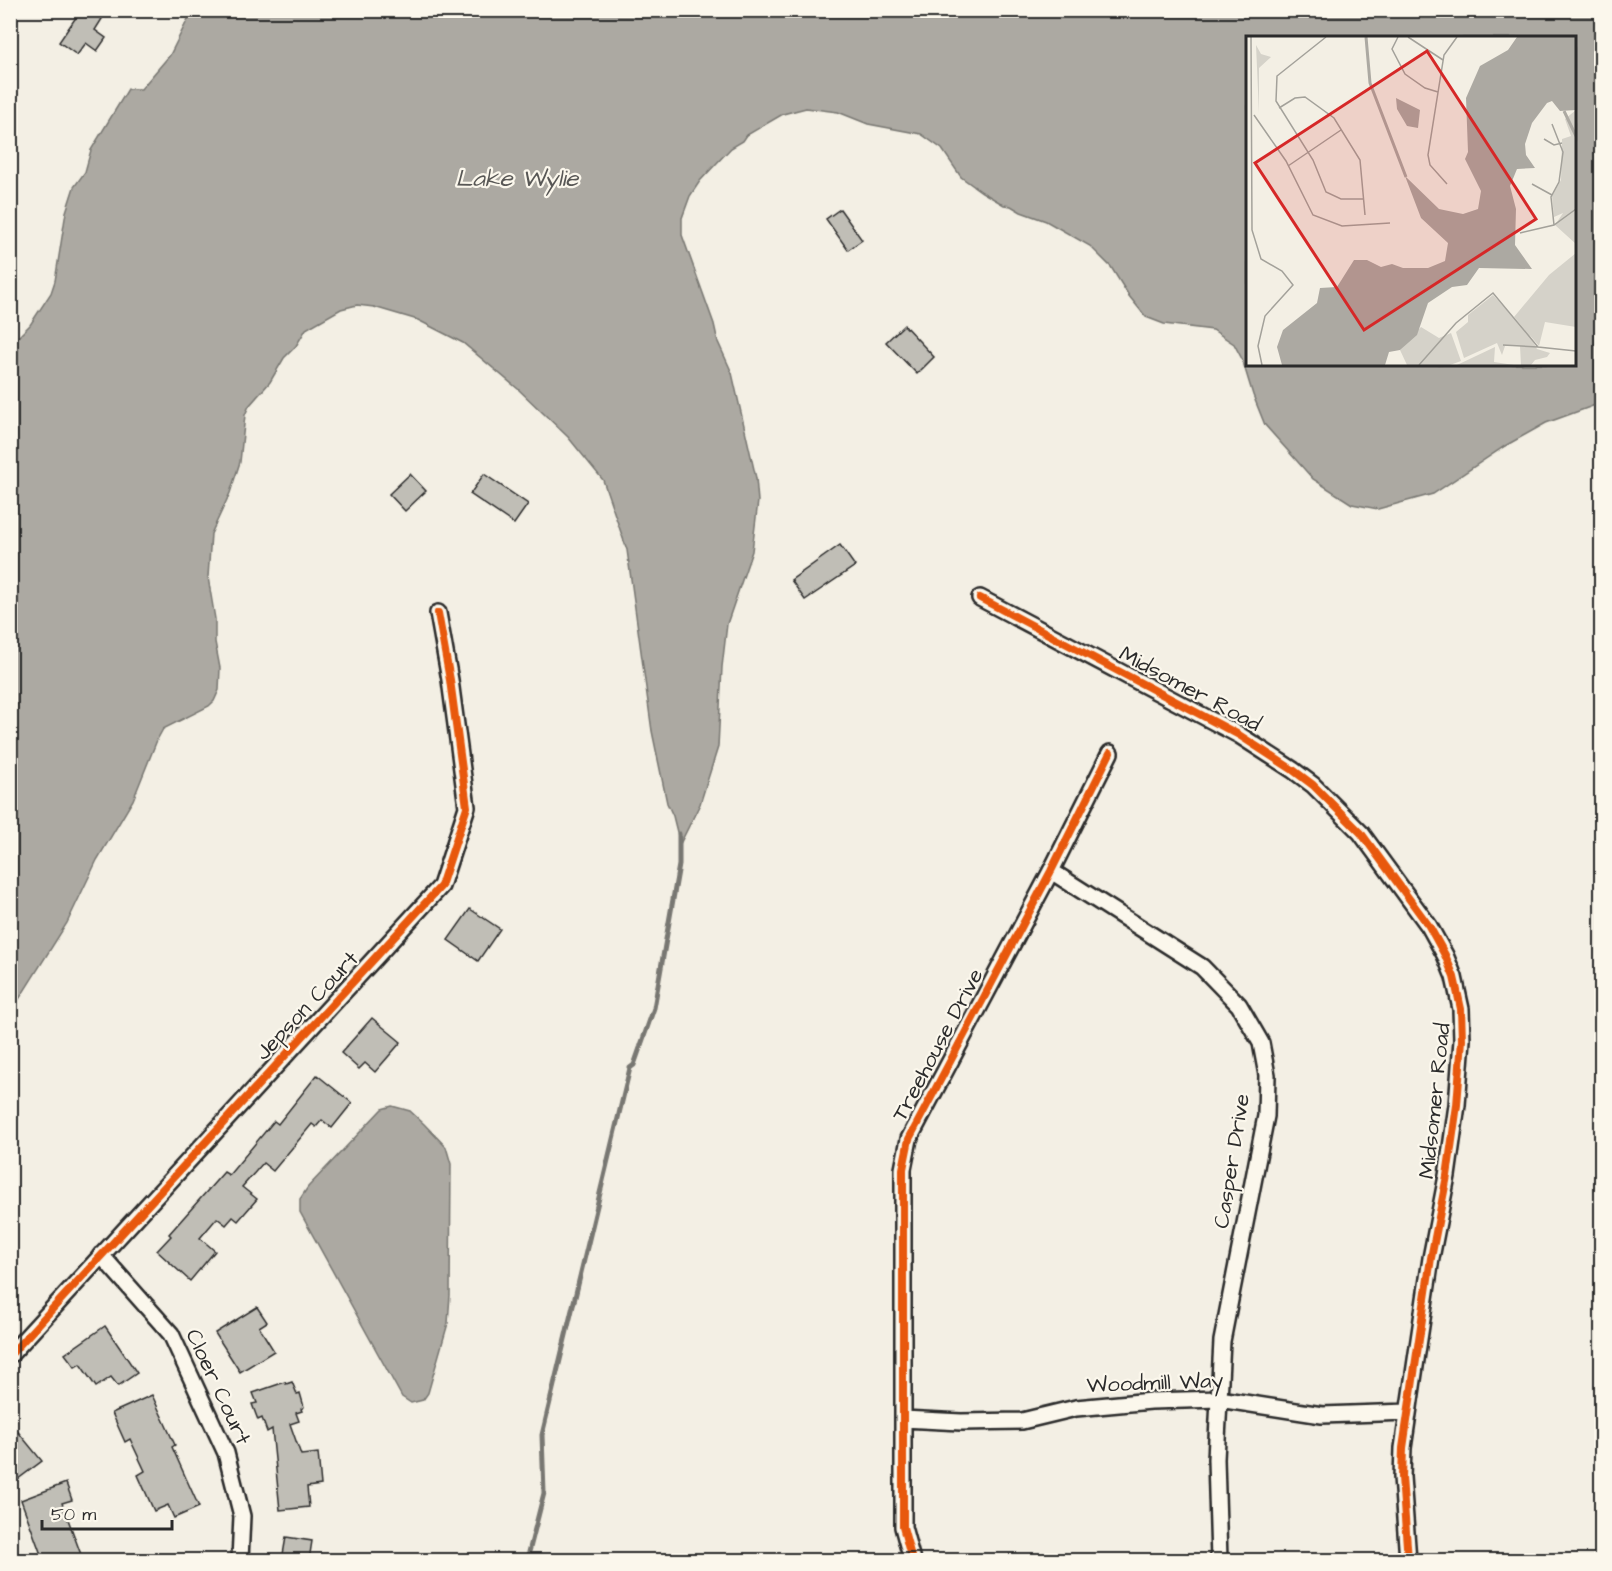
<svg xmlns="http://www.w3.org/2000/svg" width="1612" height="1571" font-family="'Architects Daughter',sans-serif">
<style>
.water{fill:#aca9a2;stroke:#787772;stroke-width:1.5;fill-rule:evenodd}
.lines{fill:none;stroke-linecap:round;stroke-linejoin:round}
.stream{stroke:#787772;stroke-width:5}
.building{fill:#c0beb6;stroke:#2b2b2b;stroke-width:1.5}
.street-casing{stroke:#2b2b2b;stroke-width:20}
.street{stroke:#fbf7ec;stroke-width:15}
.cycleway-casing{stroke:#fbf7ec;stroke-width:11}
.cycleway{stroke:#e8590c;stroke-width:8}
.labels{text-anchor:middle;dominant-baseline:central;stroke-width:4.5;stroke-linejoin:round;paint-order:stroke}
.street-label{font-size:22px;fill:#2b2b2b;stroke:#fbf7ec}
.water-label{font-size:24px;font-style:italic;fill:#585755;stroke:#fbf7ec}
.inset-river{fill:none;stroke:#aca9a2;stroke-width:3}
.inset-road{fill:none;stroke:#a3a19a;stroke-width:1.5}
.view{fill:#d62828;fill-opacity:0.15;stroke:#d62828;stroke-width:3}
.inset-edge{fill:none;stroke:#2b2b2b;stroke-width:3}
</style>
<rect width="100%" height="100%" fill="#f3efe4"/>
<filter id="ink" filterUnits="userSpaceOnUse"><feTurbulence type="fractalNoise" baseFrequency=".0167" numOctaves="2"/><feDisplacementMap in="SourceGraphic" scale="12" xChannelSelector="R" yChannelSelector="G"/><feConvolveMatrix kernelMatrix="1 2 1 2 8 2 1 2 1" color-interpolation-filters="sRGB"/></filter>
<g filter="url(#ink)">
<!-- water -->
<path class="water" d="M192 11H1601V403L1546 423 1505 446 1433 494 1378 509 1352 504 1313 479 1265 425 1253 395 1242 359 1234 344 1213 330 1164 324 1146 317 1129 296 1111 267 1090 246 1046 221 1021 212 1011 206 1004 205 982 192 961 177 942 149 921 134 868 124 838 112 806 108 783 114 747 135 743 141 731 148 700 181 690 196 682 218V235L714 324 718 342 732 373 756 478 758 501 752 551 727 624 722 667 718 747 700 804 680 844 673 816 667 803 652 731 627 550 603 480 568 437 518 389 463 343 418 320 374 307 357 305 341 309 306 329 296 346 284 358 270 382 249 406 245 415 240 462 230 493 211 534 208 577 215 619V642L220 668 219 690 214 701 209 706 163 729 157 740 133 800 97 860 67 923 11 1012V344L30 325 51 293 55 281 66 212 74 187 85 172 91 150 128 89H141L170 55ZM1248 38H1574V364H1248Z
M392 1106 410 1111 424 1124 446 1147 451 1164 450 1295 448 1323 428 1393 423 1400 411 1403 402 1397 300 1212V1199L308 1187 382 1109Z"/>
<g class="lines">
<!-- stream -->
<path class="stream" d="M527 1560 544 1493 542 1435 630 1068 634 1065 654 1008 679 865V834"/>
</g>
<!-- building -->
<path class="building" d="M81 10H90L102 19 95 30 106 38 97 51 86 43 77 55 59 42Z
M840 209 862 240 848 250 826 219Z
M904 325 934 357 917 374 886 342Z
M410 474 426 491 405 511 389 494Z
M484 474 528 504 514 524 470 494Z
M840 545 855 566 805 600 791 580Z
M470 909 500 929 478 961 448 940Z
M372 1018 401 1042 375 1072 365 1063 359 1069 341 1053Z
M317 1075 352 1103 332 1128 322 1120 316 1127 312 1124 273 1171 263 1163 242 1187 257 1199 238 1221 233 1217 226 1225 217 1218 200 1238 215 1251 190 1281 157 1251 171 1236 169 1234 224 1172 229 1175 274 1121 278 1124Z
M257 1307 267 1322 259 1327 274 1351 240 1372 215 1333Z
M105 1326 137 1373 118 1386 111 1377 96 1387 80 1364 75 1367 65 1354Z
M285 1382 286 1384 292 1382 297 1394 300 1393 304 1407 301 1409 302 1411 296 1413 299 1421 290 1424 301 1455 318 1453 321 1485 307 1487 309 1507 280 1510 272 1429 267 1432 262 1418 258 1420 252 1404 257 1403 253 1393Z
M152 1395 175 1445 172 1447 199 1507 174 1518 168 1505 154 1511 138 1475 145 1471 130 1439 125 1442 112 1413Z
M10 1422 42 1461 10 1485Z
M66 1483 72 1500 62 1503 83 1560H43L21 1500Z
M286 1537 312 1541 309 1560H282Z"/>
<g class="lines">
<defs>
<path id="street" d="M980 598 1239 735 1293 770 1313 785 1361 833 1429 926 1445 955 1454 977 1461 1009 1462 1040 1457 1105 1447 1176 1431 1258 1403 1448 1402 1477 1408 1560
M1051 871 1202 967 1239 1005 1261 1043 1267 1075 1266 1116 1222 1341 1216 1459 1219 1560
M101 1255 171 1334 226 1453 242 1516 240 1560
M10 1355 441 886 467 807 450 680 438 613
M903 1419 961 1422 1022 1421 1076 1408 1151 1401 1219 1399 1322 1415 1408 1412
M912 1560 903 1527V1169L909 1139 1051 871 1110 753"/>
</defs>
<!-- street casing -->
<use href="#street" class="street-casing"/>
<!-- street -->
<use href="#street" class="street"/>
<defs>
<path id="cycleway" d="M980 598 1239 735 1293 770 1313 785 1361 833 1429 926 1445 955 1454 977 1461 1009 1462 1040 1457 1105 1447 1176 1431 1258 1403 1448 1402 1477 1408 1560
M10 1355 441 886 467 807 450 680 438 613
M912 1560 903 1527V1169L909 1139 1051 871 1110 753"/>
</defs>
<!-- cycleway casing -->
<use href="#cycleway" class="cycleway-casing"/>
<!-- cycleway -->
<use href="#cycleway" class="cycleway"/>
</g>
</g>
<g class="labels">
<!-- street labels -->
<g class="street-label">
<text transform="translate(1190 689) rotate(28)">Midsomer Road</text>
<text transform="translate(307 1006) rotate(-47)">Jepson Court</text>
<text transform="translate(938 1045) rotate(-62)">Treehouse Drive</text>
<text transform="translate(1435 1101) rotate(-84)">Midsomer Road</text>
<text transform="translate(1232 1161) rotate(-81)">Casper Drive</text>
<text transform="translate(1155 1383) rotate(-2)">Woodmill Way</text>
<text transform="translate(218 1387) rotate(65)">Cloer Court</text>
</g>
<!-- water labels -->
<g class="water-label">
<text x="517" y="179">Lake Wylie</text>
</g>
</g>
<!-- overview -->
<g transform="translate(1246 36)">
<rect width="330" height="330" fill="#f3efe4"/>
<path d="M10 9 15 18 25 21 13 32V77ZM330 74V208L309 189 317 177 308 181 306 160 315 144 316 103 325 100 319 83ZM330 217V291L299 286 293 310 268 281 303 239ZM247 259 283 298 291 313 304 317 301 321 289 324 285 329H275L274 310H259L256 319 251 307 218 322 210 296 222 286V279ZM175 291 193 302 205 297 215 325 204 329H161L154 314ZM249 311 248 326 268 329H211Z" fill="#d5d2c9"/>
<path d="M271 1H330V74L314 75 306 65 301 67 286 87 279 108 280 119 289 132 271 133 264 150 270 173 269 209 286 233 233 232 221 249 206 251 182 267 171 299 154 314 143 316 139 329H36L31 311 37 294 71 267 74 252 91 251 108 224H121L135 231 146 228 157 232H182L199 225 202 207 175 182 159 140 193 173 217 178 232 173 235 155 219 123 222 116 220 62 234 30 262 14ZM150 62 174 74 172 92 161 90 151 73Z" fill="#aca9a2"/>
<path class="inset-river" d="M120 1 124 47 160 141M318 75 330 100"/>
<path class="inset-road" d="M5 1 6 194 15 223 36 235 47 249 19 280 12 310 16 329M80 1 31 40 30 65 67 124 80 156 95 163H118M152 1 146 13 159 38 179 52 192 56M162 1 197 24M33 72 49 62 59 61 88 82 114 124 119 179M8 79 40 125 67 179 96 190 144 187M306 88 317 116 313 146 305 161 308 189M298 103 308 109 316 107M42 130 95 94M201 148 184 129 182 119 198 19 211 1M286 148 306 159M274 197 308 189 330 173M257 309 292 311M173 329 210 287 247 257 292 311 330 315"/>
<path class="view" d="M181 15 290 183 118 294 9 127Z"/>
<rect width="330" height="330" class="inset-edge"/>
</g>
<!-- margin -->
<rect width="1612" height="1571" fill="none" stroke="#fbf7ec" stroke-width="36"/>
<rect x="18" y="18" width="1576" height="1535" fill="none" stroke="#2b2b2b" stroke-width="2" filter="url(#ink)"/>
<!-- scale -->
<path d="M42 1520v9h130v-9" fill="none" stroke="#2b2b2b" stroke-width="3"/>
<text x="51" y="1520" font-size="18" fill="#2b2b2b" stroke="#fbf7ec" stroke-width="4.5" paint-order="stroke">50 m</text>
</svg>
